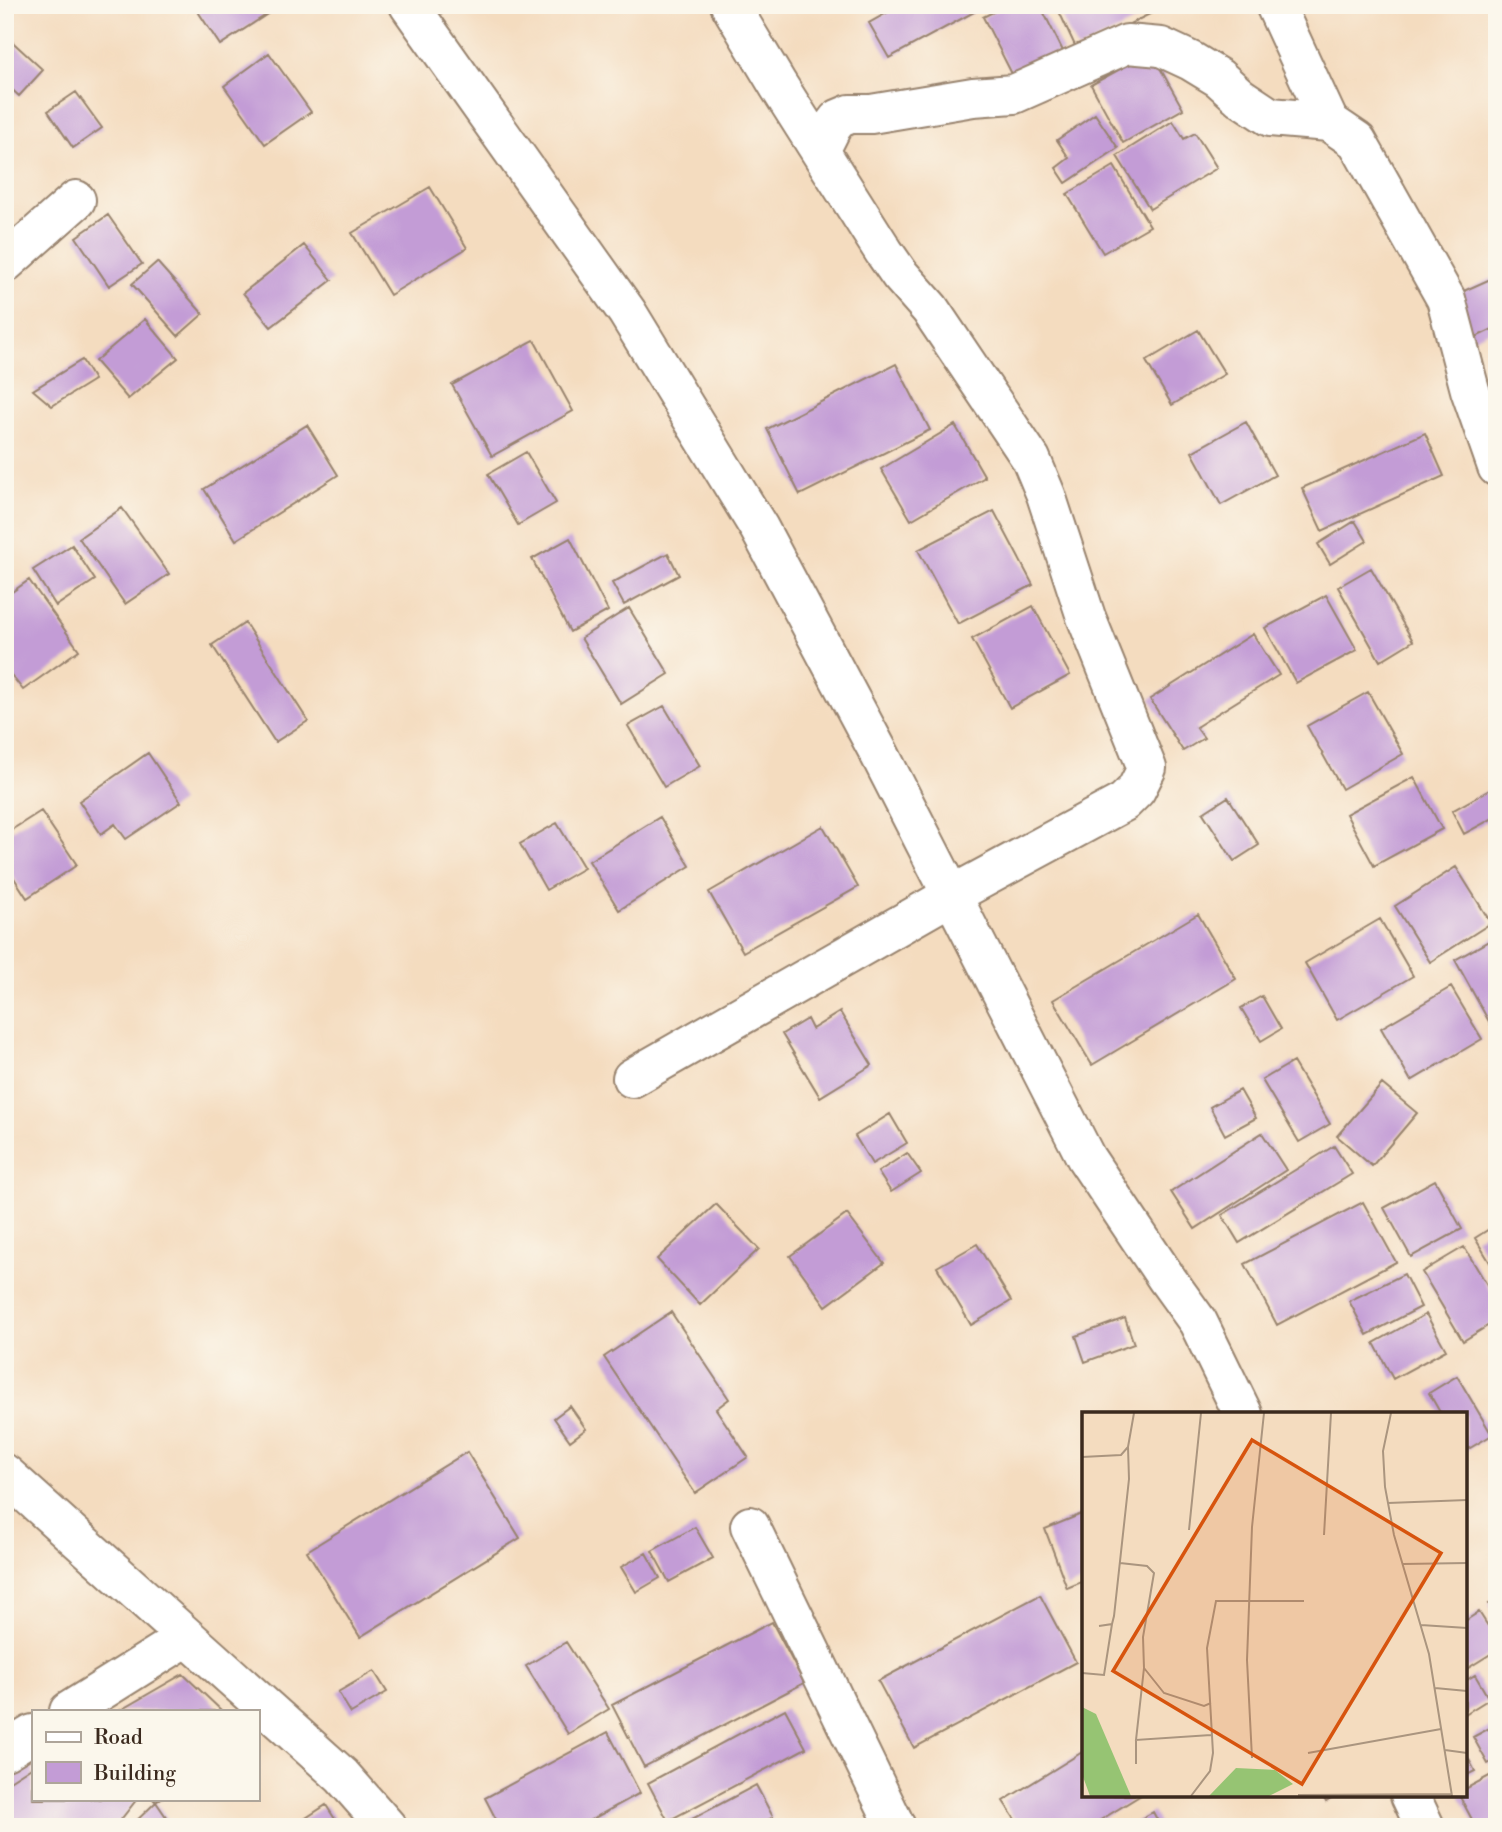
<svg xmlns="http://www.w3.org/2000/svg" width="1502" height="1832" font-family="'Libre Bodoni',serif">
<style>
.building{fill:#c39cd6}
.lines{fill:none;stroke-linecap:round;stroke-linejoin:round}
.minor-casing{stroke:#98836e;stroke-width:42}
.minor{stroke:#fff;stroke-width:38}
.inset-road{fill:none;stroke:#aa957f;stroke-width:2}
.view{fill:#d7540e;fill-opacity:0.15;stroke:#d7540e;stroke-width:3.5}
.inset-edge{fill:none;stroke:#3b2a1e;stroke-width:3.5}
</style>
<rect width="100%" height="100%" fill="#fbf7ec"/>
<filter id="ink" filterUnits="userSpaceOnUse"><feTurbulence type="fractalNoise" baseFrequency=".0143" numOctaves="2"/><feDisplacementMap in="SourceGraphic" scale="14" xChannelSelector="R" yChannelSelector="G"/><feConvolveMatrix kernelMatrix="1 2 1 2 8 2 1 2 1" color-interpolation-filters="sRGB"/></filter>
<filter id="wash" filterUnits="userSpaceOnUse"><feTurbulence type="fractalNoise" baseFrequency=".00686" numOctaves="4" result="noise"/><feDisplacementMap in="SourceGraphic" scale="28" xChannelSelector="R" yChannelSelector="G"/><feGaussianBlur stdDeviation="1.57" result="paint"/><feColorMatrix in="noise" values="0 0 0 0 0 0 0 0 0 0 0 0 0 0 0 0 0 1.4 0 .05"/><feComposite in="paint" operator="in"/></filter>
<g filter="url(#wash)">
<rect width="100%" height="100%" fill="#f4dcbf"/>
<g id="blocks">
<!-- building -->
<path class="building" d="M205 5H264L269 13 220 45 197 10Z
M901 5H987L889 58 869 23Z
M1007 5H1040L1063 51 1013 76 983 17Z
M1056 5H1168L1077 50Z
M5 35 43 70 19 96 5 83Z
M1151 52 1183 109 1123 143 1091 85Z
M269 53 311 112 265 144 224 86Z
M76 92 102 128 73 148 48 111Z
M1095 114 1118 148 1066 183 1056 168 1069 158 1057 140Z
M1173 121 1184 139 1195 133 1217 168 1150 209 1117 156Z
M1114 166 1150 226 1103 253 1067 194Z
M430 187 467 248 390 295 352 233Z
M108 215 142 264 109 286 76 237Z
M304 245 332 280 271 327 243 293Z
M157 262 203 314 178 336 132 284Z
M1497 276V327L1474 338 1446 299Z
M145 319 178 358 128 399 95 361Z
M1198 330 1225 374 1172 405 1146 361Z
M534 340 573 411 492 456 452 385Z
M82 360 94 380 52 406 33 390Z
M896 364 930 430 800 495 767 429Z
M1246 422 1275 475 1221 505 1192 452Z
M307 425 338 475 236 540 204 489Z
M955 425 985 477 911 520 881 469Z
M1425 433 1444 476 1322 531 1302 488Z
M526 452 556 503 518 525 488 474Z
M122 508 169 574 125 604 79 538Z
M994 511 1033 585 958 624 918 550Z
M1355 521 1367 541 1330 564 1318 544Z
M570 538 608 611 570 632 532 559Z
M72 545 95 580 56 606 33 570Z
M668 553 679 575 624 605 612 583Z
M1371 568 1413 641 1380 661 1338 587Z
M29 580 79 650 23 690 5 667V597Z
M1326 595 1357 650 1296 683 1265 628Z
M1033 606 1070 675 1010 708 972 639Z
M629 608 669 674 621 704 581 638Z
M245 623 308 721 275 742 212 645Z
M1253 634 1279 675 1196 727 1204 738 1183 751 1150 699Z
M1368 692 1403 754 1342 789 1307 726Z
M664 706 700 766 664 787 628 726Z
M148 753 181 802 126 839 115 824 101 834 79 801Z
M1414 777 1442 829 1374 866 1346 814Z
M1491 789 1497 799V816L1464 834 1452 811Z
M1228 797 1259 845 1234 861 1203 813Z
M41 811 77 865 27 898 5 864V834Z
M660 817 690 866 619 910 589 861Z
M557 823 584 868 546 890 520 844Z
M823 826 858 887 743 952 709 892Z
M1456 867 1491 923 1430 962 1395 906Z
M1198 914 1236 979 1092 1065 1053 1000Z
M1380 919 1413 976 1337 1020 1305 963Z
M1496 937 1497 939V1036L1455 960Z
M1451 987 1482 1039 1411 1081 1381 1028Z
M1262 996 1281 1029 1261 1041 1241 1008Z
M840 1012 872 1065 820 1097 782 1034 807 1019 812 1029Z
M1293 1062 1330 1124 1299 1142 1262 1080Z
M1382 1084 1417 1113 1372 1166 1337 1136Z
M1240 1090 1256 1118 1225 1135 1210 1107Z
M890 1114 907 1143 872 1164 855 1136Z
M1262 1133 1286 1170 1195 1229 1171 1192Z
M1334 1146 1352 1174 1239 1243 1222 1215Z
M907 1153 921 1173 891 1192 878 1172Z
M1435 1180 1462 1229 1411 1257 1384 1208Z
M1363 1202 1396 1262 1277 1325 1245 1264Z
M716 1204 759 1249 700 1305 657 1259Z
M847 1214 884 1263 826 1306 790 1256Z
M1497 1224V1274L1475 1238Z
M977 1244 1011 1301 971 1325 937 1267Z
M1464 1247 1497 1301V1320L1463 1341 1422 1272Z
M1404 1274 1421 1307 1367 1335 1349 1301Z
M671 1312 729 1399 716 1409 748 1457 695 1493 604 1357Z
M1426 1314 1446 1350 1393 1379 1374 1343Z
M1125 1318 1134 1344 1085 1362 1076 1336Z
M1457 1376 1492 1435 1465 1451V1414H1441L1429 1393Z
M570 1406 586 1429 570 1441 554 1418Z
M467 1452 520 1538 360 1637 307 1551Z
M1084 1513V1581L1067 1588 1045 1529Z
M695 1527 713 1558 669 1582 652 1551Z
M646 1553 660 1578 636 1592 621 1567Z
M1040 1595 1076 1662 914 1748 878 1681Z
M1497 1600V1618L1489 1604Z
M1479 1612 1497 1640V1650L1465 1670V1621Z
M772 1622 804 1683 644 1767 612 1705Z
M566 1642 609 1709 568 1734 526 1666Z
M374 1671 387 1692 351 1713 338 1692Z
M183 1674 222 1711H119Z
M1475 1675 1489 1699 1465 1714V1681Z
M785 1709 806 1748 668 1821 648 1783Z
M1497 1724V1759L1488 1764 1473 1737Z
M608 1732 640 1793 578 1827H500L485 1798Z
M1084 1751V1795H1141L1089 1827H1020L1003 1801Z
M1465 1752 1475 1771 1465 1776Z
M33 1766V1799H137L115 1827H5V1784Z
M1497 1772V1827H1476L1459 1795H1465V1789Z
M756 1785 773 1817 756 1827H677Z
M1322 1795H1337L1326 1802Z
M153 1799H160L156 1802 173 1827H130L156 1802Z
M326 1805 340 1827H292Z
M1153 1812 1161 1827H1126Z"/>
</g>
</g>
<g filter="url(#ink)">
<use href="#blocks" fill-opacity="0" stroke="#98836e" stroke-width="2"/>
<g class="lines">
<defs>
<path id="minor" d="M409 5 627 312 759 528 879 753 1086 1158 1167 1279 1198 1322 1243 1414
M1275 5 1329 122
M820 151 832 127 838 119 850 114H871L973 97 1014 94 1127 44 1161 47 1191 61 1219 78 1240 97 1270 117 1329 122 1357 141 1446 299 1470 390 1497 467
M5 263 76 200
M632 1078 952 895 1124 802 1136 790 1147 768 1086 617 1046 495 1031 459 930 309 900 275 884 252 778 85 730 5
M5 1474 342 1776 387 1827
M750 1526 896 1827
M69 1711 187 1637
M5 1751 33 1734
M1410 1795 1425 1827"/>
</defs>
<!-- minor casing -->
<use href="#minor" class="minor-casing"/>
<!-- minor -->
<use href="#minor" class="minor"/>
</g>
</g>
<!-- overview -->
<g transform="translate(1082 1412)">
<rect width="385" height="385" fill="#f4dcbf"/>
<path d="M0 295 14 302 49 384H8L0 362ZM154 356 193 358 211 372 187 384H127Z" fill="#96c473"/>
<path class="inset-road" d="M309 1 301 39 303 75 312 123 347 242 370 384M0 45 39 43 46 35 52 1M306 91 385 88M107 118 119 1M242 123 249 1M38 151 65 154 72 161 61 225 62 256 82 281 122 294 129 291M321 152 385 151M339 213 385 216M17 214 30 212 32 204 47 67 46 35M62 256 54 328 129 323M0 261 22 263 30 212M353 276 385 279M363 338 385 341M226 341 359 317M170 346 165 248 170 115 182 1M54 352V328M216 383 370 382M109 384 128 359 131 341 125 236 134 189H222"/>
<path class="view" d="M170 28 359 141 220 372 31 259Z"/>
<rect width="385" height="385" class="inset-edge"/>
</g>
<!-- margin -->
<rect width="1502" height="1832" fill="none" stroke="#fbf7ec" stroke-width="28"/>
<!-- legend -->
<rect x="32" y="1710" width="228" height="91" fill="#fbf7ec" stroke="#aea59a" stroke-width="2"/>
<rect x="46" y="1732" width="35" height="10" fill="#ffffff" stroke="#aea59a" stroke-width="2"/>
<text x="94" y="1744" font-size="21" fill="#3b2a1e">Road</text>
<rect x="46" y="1762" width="35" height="21" fill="#c39cd6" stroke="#aea59a" stroke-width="2"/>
<text x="94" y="1780" font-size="21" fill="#3b2a1e">Building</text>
</svg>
